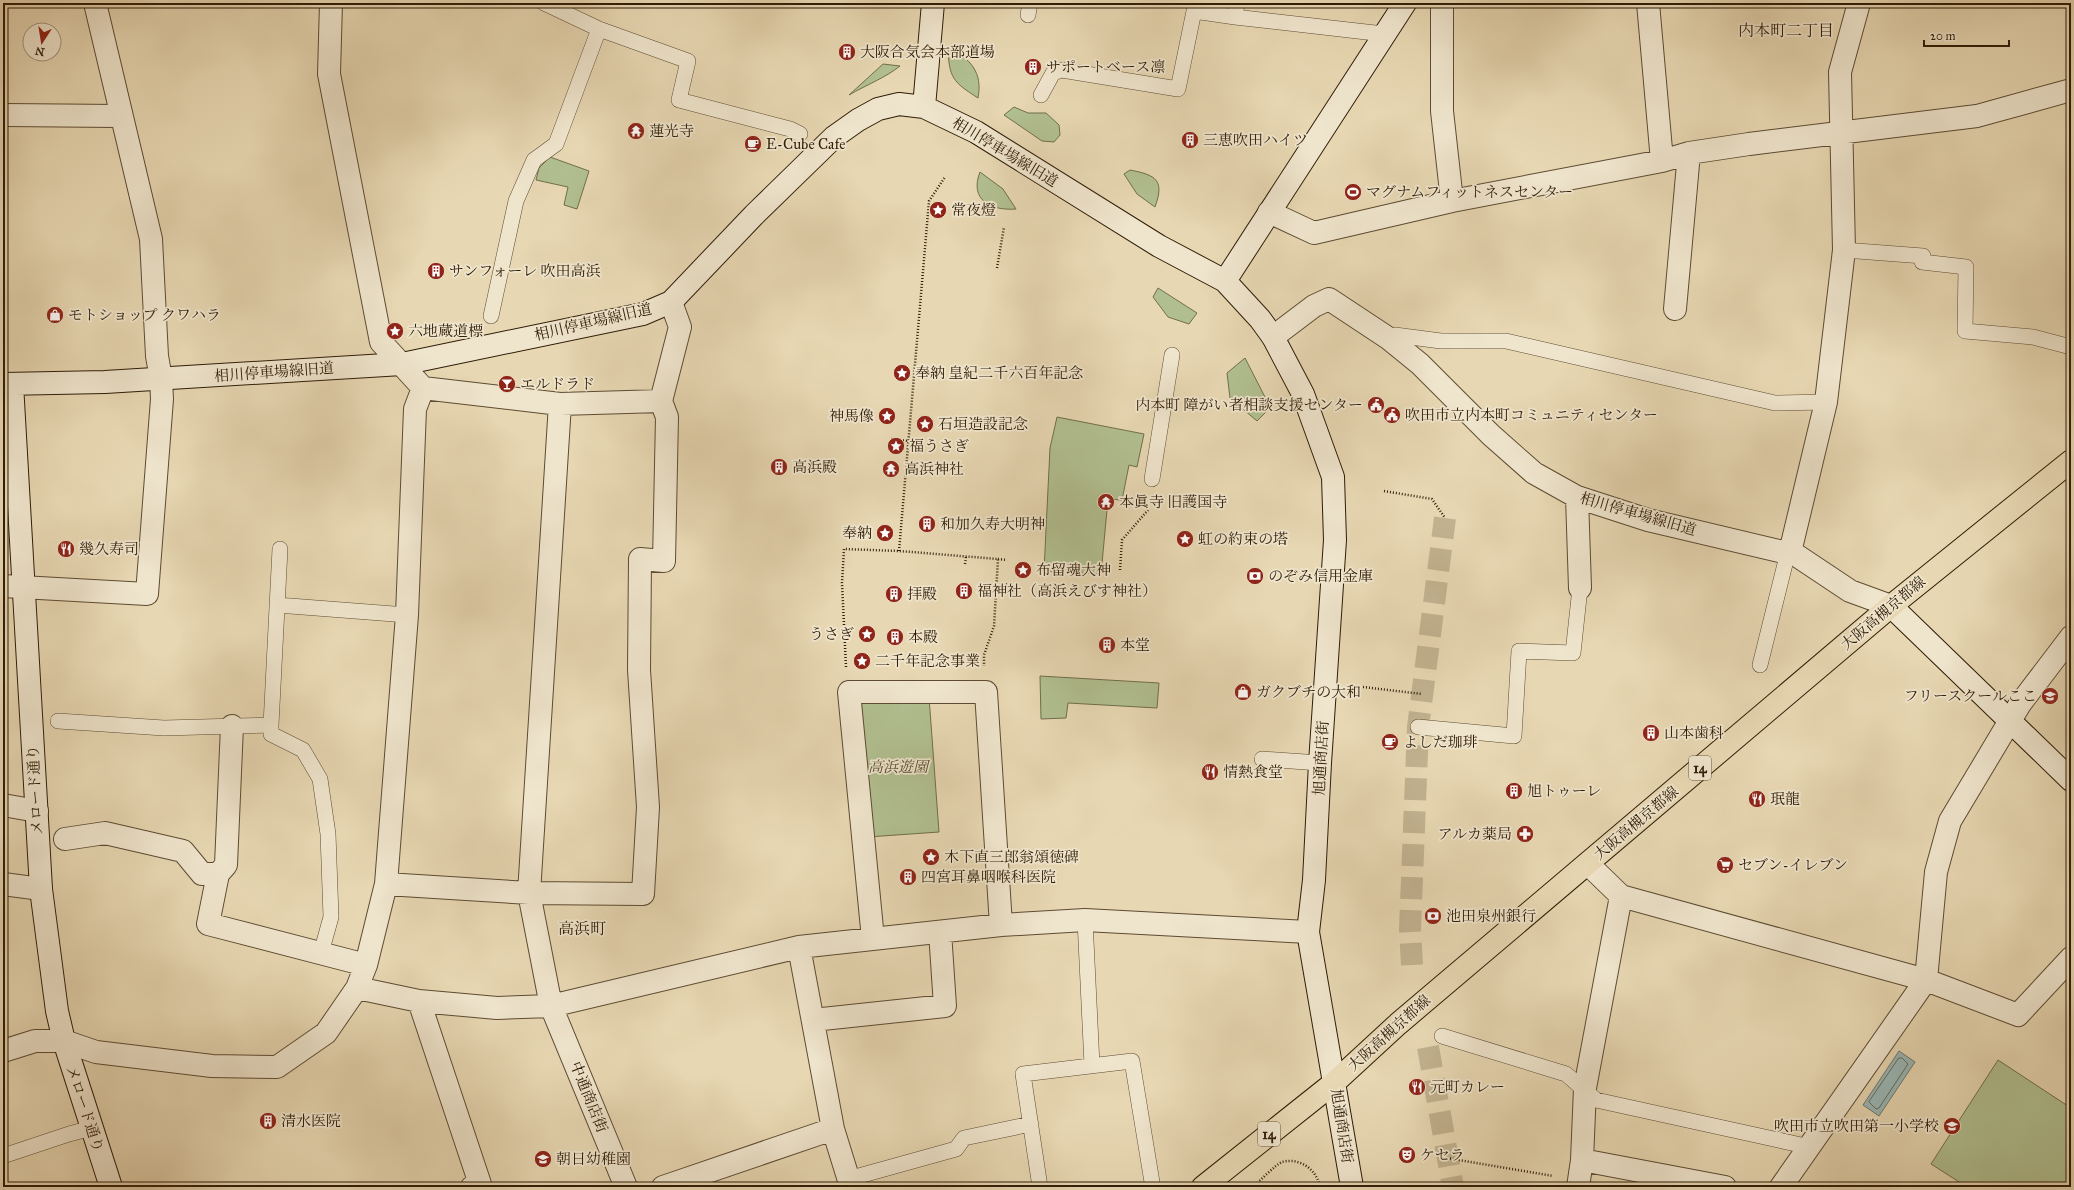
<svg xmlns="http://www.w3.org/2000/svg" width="2074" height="1190" font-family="'IM FELL Great Primer','Noto Serif JP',serif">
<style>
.green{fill:#b1bf90;stroke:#706e4c}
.water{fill:#9ab7b6;stroke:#6f7970}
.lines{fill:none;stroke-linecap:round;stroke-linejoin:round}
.shore{stroke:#646a5e;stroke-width:1}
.street-tunnel{stroke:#c2b290;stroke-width:22;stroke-dasharray:22 11;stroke-linecap:butt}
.lane-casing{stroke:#5d4b32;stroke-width:16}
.street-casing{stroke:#5d4b32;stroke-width:24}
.secondary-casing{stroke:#2f1c07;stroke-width:24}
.primary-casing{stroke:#2f1c07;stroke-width:24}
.path{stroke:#2f1c07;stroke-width:2.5;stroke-dasharray:1 2;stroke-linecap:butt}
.lane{stroke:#efe5cd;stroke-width:15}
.street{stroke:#efe5cd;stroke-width:22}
.secondary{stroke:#efe5cd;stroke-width:22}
.primary{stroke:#e7d7b2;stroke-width:22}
.labels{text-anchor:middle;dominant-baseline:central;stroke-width:3.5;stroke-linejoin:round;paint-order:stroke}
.shield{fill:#efe5cd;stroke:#695842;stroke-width:1}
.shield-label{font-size:14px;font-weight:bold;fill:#2f1c07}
.poi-label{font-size:15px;fill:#2f1c07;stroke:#efe5cd;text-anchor:start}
.street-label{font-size:15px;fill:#2f1c07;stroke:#efe5cd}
.park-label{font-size:15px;font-style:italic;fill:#564d30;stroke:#efe5cd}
.neighbourhood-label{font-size:16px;fill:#2f1c07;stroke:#efe5cd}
</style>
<rect width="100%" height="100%" fill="#e7d7b2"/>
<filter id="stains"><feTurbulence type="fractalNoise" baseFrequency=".005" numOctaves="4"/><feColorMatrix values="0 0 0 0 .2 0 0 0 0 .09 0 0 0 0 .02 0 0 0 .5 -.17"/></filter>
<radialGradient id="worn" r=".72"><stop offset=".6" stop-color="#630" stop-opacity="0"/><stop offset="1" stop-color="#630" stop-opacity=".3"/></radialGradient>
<!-- green -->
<path class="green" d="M948 48C970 58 983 72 978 98 953 82 949 78 948 48Z
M883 64 900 66C885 78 866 85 849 95Z
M1014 107 1028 113H1046L1059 125 1060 135 1054 142 1042 141 1004 115Z
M550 157 589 171 577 209 564 205 568 187 536 180 539 168Z
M1130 170C1156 175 1165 180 1155 207L1137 194 1124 174Z
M980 172 1003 189 1016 209C991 211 969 200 980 172Z
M1158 288 1197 313 1189 324 1168 317 1153 297Z
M1245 358 1266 399 1267 411 1257 421 1230 398 1227 373Z
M1057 417 1144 434 1137 467 1129 465 1122 500 1108 499 1101 574 1044 571 1050 448Z
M1040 676 1159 683 1157 708 1068 703 1066 718 1041 719Z
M929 697 939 832 868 837 858 703Z
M1998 1060 2071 1108V1187H1967L1931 1164Z"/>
<!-- water -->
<path class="water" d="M1899 1051 1915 1062 1879 1116 1863 1105Z"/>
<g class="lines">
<!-- shore -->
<path class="shore" d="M1899 1058H1902L1908 1064 1879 1108 1876 1109 1869 1102Z"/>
<!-- street-tunnel -->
<path class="street-tunnel" d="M1412 965 1410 929 1418 727 1445 518
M1428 1047 1453 1187"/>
<defs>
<path id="lane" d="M544 3 599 29 688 61 679 100 790 129 800 134
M1237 3 1235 17 1384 34
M1028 15 1030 3
M1041 95 1053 73 1062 70 1178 89 1194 11 1235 17
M1844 250 1923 256 1922 262 1966 267 1965 331 2033 337 2071 347
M491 316 516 201 534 160 556 144 599 29
M1388 338 1395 335 1441 341H1506L1775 403 1826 402
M1152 479 1172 355
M277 605 407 615
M1760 665 1788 552
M58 721 164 728 271 725V734L303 750 320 779 328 834 331 917 321 953
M271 725 280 549
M1418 727 1514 736 1519 651 1573 653 1580 588
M1262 759 1320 763
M1085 920 1092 1065
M1442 1036 1566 1074 1596 1100 1810 1147
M3 1156 69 1134 92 1128
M848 1179 956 1149 964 1138 1031 1124
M1040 1187 1023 1074 1132 1061 1152 1182"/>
<path id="street" d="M331 3 329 74 381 342 423 388 560 404 661 401
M1442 3V111L1452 201
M1648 3 1662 161
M3 115 120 116
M1269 212 1314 233 1452 201 1662 161 1689 153 1749 144 1977 116 2071 90
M1675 309 1689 153
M1273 337 1314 306 1329 299 1388 338 1420 364 1491 435 1534 473 1577 497 1648 520 1796 555 1850 591 1891 606
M560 404 529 893 551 1006 626 1187
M1577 497 1580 588
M1788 552 1792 544 1826 402 1844 250 1840 72 1859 3
M3 586 147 594 162 399 161 379 157 356 151 239 95 3
M3 805 37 811
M65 839 105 833 183 851 202 874H218L226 865 232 726
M1588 864 1621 896 1585 1088 1582 1160 1725 1187
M218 874 208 924 366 965
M3 884 41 889
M386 884 529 893 643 894 648 807 639 670 640 559 664 561 667 417 661 401 680 327 671 302
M1621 896 1926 980 2018 1015 2071 958
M873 939 849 692H986L1001 925
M799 947 833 1129 851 1187
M357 988 419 1001 497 1008 551 1006 799 947 1001 925 1085 920 1308 932
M419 1001 480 1184 472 1187
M813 1020 945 1006 940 932
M3 1051 35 1041H64L96 1052 212 1066 277 1067 326 1033 357 988 366 965 386 884 407 615 415 409 423 388
M663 1187 833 1129
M1578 1187 1582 1160
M1781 1187 1926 980 1936 872 1950 821 2020 704 2071 637"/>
<path id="secondary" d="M924 107 933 3
M1225 281 1405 3
M3 384 105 382 402 364 643 314 671 302 754 215 834 137 858 120 878 109 899 104 924 107 976 132 1159 246 1225 281 1260 319 1273 337 1303 394 1333 477 1335 540 1320 763 1314 880 1308 932 1352 1187
M12 384 41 889 57 1011 64 1041 111 1187
M1891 606 2071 780"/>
<path id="primary" d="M1203 1187 1335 1082 1398 1024 1891 606 2071 461"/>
</defs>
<!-- lane casing -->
<use href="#lane" class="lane-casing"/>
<!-- street casing -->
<use href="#street" class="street-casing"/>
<!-- secondary casing -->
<use href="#secondary" class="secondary-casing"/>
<!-- primary casing -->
<use href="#primary" class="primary-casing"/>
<!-- path -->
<path class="path" d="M997 268 1004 227
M891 439 908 441
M1384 491 1432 499 1445 518
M899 551 929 201 945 177
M998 559 1007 560
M965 564 966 556
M1120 570 1122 540 1148 510
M997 584 1014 585
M846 667 842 583 844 549 899 551 998 559 994 626 984 655V666
M1363 687 1422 694
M1447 1158 1553 1176
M1253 1187C1260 1181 1275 1165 1282 1162 1300 1157 1317 1170 1320 1187"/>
<!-- lane -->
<use href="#lane" class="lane"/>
<!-- street -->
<use href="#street" class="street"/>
<!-- secondary -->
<use href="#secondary" class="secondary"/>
<!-- primary -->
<use href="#primary" class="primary"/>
</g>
<!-- icons -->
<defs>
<symbol id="building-disc" viewBox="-11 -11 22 22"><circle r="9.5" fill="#8f2418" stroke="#efe5cd"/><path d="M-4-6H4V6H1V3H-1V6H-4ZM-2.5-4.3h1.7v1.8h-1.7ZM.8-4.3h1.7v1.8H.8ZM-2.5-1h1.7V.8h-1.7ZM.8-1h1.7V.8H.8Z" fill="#fff"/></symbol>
<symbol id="temple-disc" viewBox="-11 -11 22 22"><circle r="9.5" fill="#8f2418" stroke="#efe5cd"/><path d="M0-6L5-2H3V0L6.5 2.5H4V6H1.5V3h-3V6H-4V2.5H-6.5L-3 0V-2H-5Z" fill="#fff"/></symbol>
<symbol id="cafe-disc" viewBox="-11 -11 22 22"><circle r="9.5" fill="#8f2418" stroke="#efe5cd"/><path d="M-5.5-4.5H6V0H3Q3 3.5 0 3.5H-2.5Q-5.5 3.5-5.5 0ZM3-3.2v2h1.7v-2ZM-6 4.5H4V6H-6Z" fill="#fff"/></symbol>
<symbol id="stadium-disc" viewBox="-11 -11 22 22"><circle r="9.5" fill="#8f2418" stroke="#efe5cd"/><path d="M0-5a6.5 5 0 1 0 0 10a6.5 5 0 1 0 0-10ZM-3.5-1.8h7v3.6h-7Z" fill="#fff"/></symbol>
<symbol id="sight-disc" viewBox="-11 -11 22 22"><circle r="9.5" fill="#8f2418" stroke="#efe5cd"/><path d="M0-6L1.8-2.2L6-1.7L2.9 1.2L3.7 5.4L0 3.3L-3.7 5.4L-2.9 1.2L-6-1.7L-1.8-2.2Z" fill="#fff"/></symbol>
<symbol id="shop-disc" viewBox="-11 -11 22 22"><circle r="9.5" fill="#8f2418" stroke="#efe5cd"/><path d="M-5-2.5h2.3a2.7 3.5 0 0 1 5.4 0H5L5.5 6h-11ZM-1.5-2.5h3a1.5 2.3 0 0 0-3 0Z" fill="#fff"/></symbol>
<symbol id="bar-disc" viewBox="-11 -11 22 22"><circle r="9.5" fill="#8f2418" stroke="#efe5cd"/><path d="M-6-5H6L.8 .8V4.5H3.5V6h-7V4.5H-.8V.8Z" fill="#fff"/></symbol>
<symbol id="civic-disc" viewBox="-11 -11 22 22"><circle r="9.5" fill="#8f2418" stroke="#efe5cd"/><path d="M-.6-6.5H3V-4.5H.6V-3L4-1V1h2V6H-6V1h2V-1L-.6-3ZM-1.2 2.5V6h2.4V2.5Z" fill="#fff"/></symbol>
<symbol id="restaurant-disc" viewBox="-11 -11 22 22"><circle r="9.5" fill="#8f2418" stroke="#efe5cd"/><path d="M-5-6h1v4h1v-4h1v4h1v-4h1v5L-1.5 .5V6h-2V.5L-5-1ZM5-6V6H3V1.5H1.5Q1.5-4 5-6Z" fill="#fff"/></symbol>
<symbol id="bank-disc" viewBox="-11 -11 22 22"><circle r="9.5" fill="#8f2418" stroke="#efe5cd"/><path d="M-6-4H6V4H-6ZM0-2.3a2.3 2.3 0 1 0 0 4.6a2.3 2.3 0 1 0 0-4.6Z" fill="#fff"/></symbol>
<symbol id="school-disc" viewBox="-11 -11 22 22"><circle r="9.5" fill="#8f2418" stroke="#efe5cd"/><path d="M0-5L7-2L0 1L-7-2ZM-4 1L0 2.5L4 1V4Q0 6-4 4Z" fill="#fff"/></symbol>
<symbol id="pharmacy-disc" viewBox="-11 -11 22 22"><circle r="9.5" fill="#8f2418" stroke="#efe5cd"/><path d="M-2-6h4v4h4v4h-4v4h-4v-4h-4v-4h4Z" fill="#fff"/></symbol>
<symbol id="supermarket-disc" viewBox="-11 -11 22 22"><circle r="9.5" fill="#8f2418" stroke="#efe5cd"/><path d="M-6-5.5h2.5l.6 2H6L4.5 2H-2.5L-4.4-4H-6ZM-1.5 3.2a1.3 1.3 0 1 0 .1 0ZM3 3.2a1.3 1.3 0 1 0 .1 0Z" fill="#fff"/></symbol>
<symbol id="theatre-disc" viewBox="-11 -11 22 22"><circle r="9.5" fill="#8f2418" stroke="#efe5cd"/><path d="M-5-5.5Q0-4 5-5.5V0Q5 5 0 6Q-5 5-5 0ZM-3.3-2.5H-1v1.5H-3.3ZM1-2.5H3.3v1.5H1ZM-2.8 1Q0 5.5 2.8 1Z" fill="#fff"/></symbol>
</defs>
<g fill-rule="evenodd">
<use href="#building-disc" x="837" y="42" width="20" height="20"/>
<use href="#building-disc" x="1023" y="57" width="20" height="20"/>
<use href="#temple-disc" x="626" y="121" width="20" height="20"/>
<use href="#building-disc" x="1180" y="130" width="20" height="20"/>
<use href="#cafe-disc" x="743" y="134" width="20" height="20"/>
<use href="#stadium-disc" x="1343" y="182" width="20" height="20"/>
<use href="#sight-disc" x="928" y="200" width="20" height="20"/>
<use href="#building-disc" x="426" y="261" width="20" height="20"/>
<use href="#shop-disc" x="45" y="305" width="20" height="20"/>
<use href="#sight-disc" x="385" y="321" width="20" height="20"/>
<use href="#sight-disc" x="892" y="363" width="20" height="20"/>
<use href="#bar-disc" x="497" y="374" width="20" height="20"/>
<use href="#civic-disc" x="1366" y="395" width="20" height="20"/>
<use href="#civic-disc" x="1382" y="405" width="20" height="20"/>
<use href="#sight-disc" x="877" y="406" width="20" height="20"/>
<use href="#sight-disc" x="915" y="414" width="20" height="20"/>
<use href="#sight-disc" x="886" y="436" width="20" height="20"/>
<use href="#building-disc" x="769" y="457" width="20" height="20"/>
<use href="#temple-disc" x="881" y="459" width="20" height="20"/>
<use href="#temple-disc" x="1096" y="492" width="20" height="20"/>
<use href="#building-disc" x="917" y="514" width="20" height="20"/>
<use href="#sight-disc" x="875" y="523" width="20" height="20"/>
<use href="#sight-disc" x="1175" y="529" width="20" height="20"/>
<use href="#restaurant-disc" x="56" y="539" width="20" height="20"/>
<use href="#sight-disc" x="1013" y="560" width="20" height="20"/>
<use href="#bank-disc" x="1245" y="566" width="20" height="20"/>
<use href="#building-disc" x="954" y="581" width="20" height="20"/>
<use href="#building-disc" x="884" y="584" width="20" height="20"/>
<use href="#sight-disc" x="857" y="624" width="20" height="20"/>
<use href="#building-disc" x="885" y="627" width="20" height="20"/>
<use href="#building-disc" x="1097" y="635" width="20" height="20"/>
<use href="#sight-disc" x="852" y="651" width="20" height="20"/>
<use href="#shop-disc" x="1233" y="682" width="20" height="20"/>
<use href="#school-disc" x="2040" y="686" width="20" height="20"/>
<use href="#building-disc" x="1641" y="723" width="20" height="20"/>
<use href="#cafe-disc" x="1380" y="732" width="20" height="20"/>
<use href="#restaurant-disc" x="1200" y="762" width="20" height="20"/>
<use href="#building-disc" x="1504" y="781" width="20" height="20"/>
<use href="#restaurant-disc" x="1747" y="789" width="20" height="20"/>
<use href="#pharmacy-disc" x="1515" y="824" width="20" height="20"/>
<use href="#sight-disc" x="921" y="847" width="20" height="20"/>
<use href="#supermarket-disc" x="1715" y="855" width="20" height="20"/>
<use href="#building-disc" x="898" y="867" width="20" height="20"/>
<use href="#bank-disc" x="1423" y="906" width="20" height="20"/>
<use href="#restaurant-disc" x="1407" y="1077" width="20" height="20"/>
<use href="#building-disc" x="258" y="1111" width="20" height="20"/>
<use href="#school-disc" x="1942" y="1116" width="20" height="20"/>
<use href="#theatre-disc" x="1397" y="1145" width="20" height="20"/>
<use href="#school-disc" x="533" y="1149" width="20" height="20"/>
</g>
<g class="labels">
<!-- shield labels -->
<g class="shield">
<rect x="1689" y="756" width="22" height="24" rx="3"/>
<rect x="1258" y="1122" width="22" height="24" rx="3"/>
</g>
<g class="shield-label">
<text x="1700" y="768">14</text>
<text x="1269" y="1134">14</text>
</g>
<!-- poi labels -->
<g class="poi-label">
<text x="860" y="52">大阪合気会本部道場</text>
<text x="1046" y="67">サポートベース凛</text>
<text x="649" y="131">蓮光寺</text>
<text x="1203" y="140">三恵吹田ハイツ</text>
<text x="766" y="144">E-Cube Cafe</text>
<text x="1366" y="192">マグナムフィットネスセンター</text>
<text x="951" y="210">常夜燈</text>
<text x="449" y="271">サンフォーレ 吹田高浜</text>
<text x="68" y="315">モトショップ クワハラ</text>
<text x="408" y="331">六地蔵道標</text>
<text x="915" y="373">奉納 皇紀二千六百年記念</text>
<text x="520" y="384">エルドラド</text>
<text x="1363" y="405" text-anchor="end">内本町 障がい者相談支援センター</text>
<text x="1405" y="415">吹田市立内本町コミュニティセンター</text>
<text x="874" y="416" text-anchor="end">神馬像</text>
<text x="938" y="424">石垣造設記念</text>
<text x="909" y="446">福うさぎ</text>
<text x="792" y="467">高浜殿</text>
<text x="904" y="469">高浜神社</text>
<text x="1119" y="502">本眞寺 旧護国寺</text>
<text x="940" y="524">和加久寿大明神</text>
<text x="872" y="533" text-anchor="end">奉納</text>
<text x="1198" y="539">虹の約束の塔</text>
<text x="79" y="549">幾久寿司</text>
<text x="1036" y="570">布留魂大神</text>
<text x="1268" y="576">のぞみ信用金庫</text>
<text x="977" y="591">福神社（高浜えびす神社）</text>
<text x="907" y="594">拝殿</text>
<text x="854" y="634" text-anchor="end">うさぎ</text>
<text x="908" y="637">本殿</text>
<text x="1120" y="645">本堂</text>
<text x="875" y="661">二千年記念事業</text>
<text x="1256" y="692">ガクブチの大和</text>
<text x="2037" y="696" text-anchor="end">フリースクールここ</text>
<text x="1664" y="733">山本歯科</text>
<text x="1403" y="742">よしだ珈琲</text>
<text x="1223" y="772">情熱食堂</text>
<text x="1527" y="791">旭トゥーレ</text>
<text x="1770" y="799">珉龍</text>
<text x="1512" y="834" text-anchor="end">アルカ薬局</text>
<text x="944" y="857">木下直三郎翁頌徳碑</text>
<text x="1738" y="865">セブン-イレブン</text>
<text x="921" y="877">四宮耳鼻咽喉科医院</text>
<text x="1446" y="916">池田泉州銀行</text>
<text x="1430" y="1087">元町カレー</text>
<text x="281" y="1121">清水医院</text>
<text x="1939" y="1126" text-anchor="end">吹田市立吹田第一小学校</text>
<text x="1420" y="1155">ケセラ</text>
<text x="556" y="1159">朝日幼稚園</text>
</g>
<!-- street labels -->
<g class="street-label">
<text transform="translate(1005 152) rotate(31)">相川停車場線旧道</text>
<text transform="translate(593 322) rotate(-13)">相川停車場線旧道</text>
<text transform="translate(274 372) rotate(-4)">相川停車場線旧道</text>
<text transform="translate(1638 514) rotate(16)">相川停車場線旧道</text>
<text transform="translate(1883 613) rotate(-40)">大阪高槻京都線</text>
<text transform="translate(1321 758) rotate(-87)">旭通商店街</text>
<text transform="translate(35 790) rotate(-93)">メロード通り</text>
<text transform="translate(1636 823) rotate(-40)">大阪高槻京都線</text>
<text transform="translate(1389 1033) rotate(-42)">大阪高槻京都線</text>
<text transform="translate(589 1097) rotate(68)">中通商店街</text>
<text transform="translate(85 1109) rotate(72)">メロード通り</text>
<text transform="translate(1342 1126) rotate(81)">旭通商店街</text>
</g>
<!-- park labels -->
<g class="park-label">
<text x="898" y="767">高浜遊園</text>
</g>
<!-- neighbourhood labels -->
<g class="neighbourhood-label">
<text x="1786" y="30">内本町二丁目</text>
<text x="582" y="928">高浜町</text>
</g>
</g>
<!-- margin -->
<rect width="2074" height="1190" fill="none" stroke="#e7d7b2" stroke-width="16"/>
<rect x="4" y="4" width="2066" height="1182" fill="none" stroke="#2f1c07" stroke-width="2"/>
<rect x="8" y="8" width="2058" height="1174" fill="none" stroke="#2f1c07"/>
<!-- north arrow -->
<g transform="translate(42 42) rotate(192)"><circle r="19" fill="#efe5cd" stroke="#a2957e"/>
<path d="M0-3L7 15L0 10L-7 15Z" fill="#8f2418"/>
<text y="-6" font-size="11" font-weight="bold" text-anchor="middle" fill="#2f1c07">N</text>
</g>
<!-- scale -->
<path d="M1924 40v6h85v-6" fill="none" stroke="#2f1c07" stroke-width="2"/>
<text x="1930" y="40" font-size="12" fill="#2f1c07" stroke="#efe5cd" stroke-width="3" paint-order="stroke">20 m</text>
<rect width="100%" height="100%" filter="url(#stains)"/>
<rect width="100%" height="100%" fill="url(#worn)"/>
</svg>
